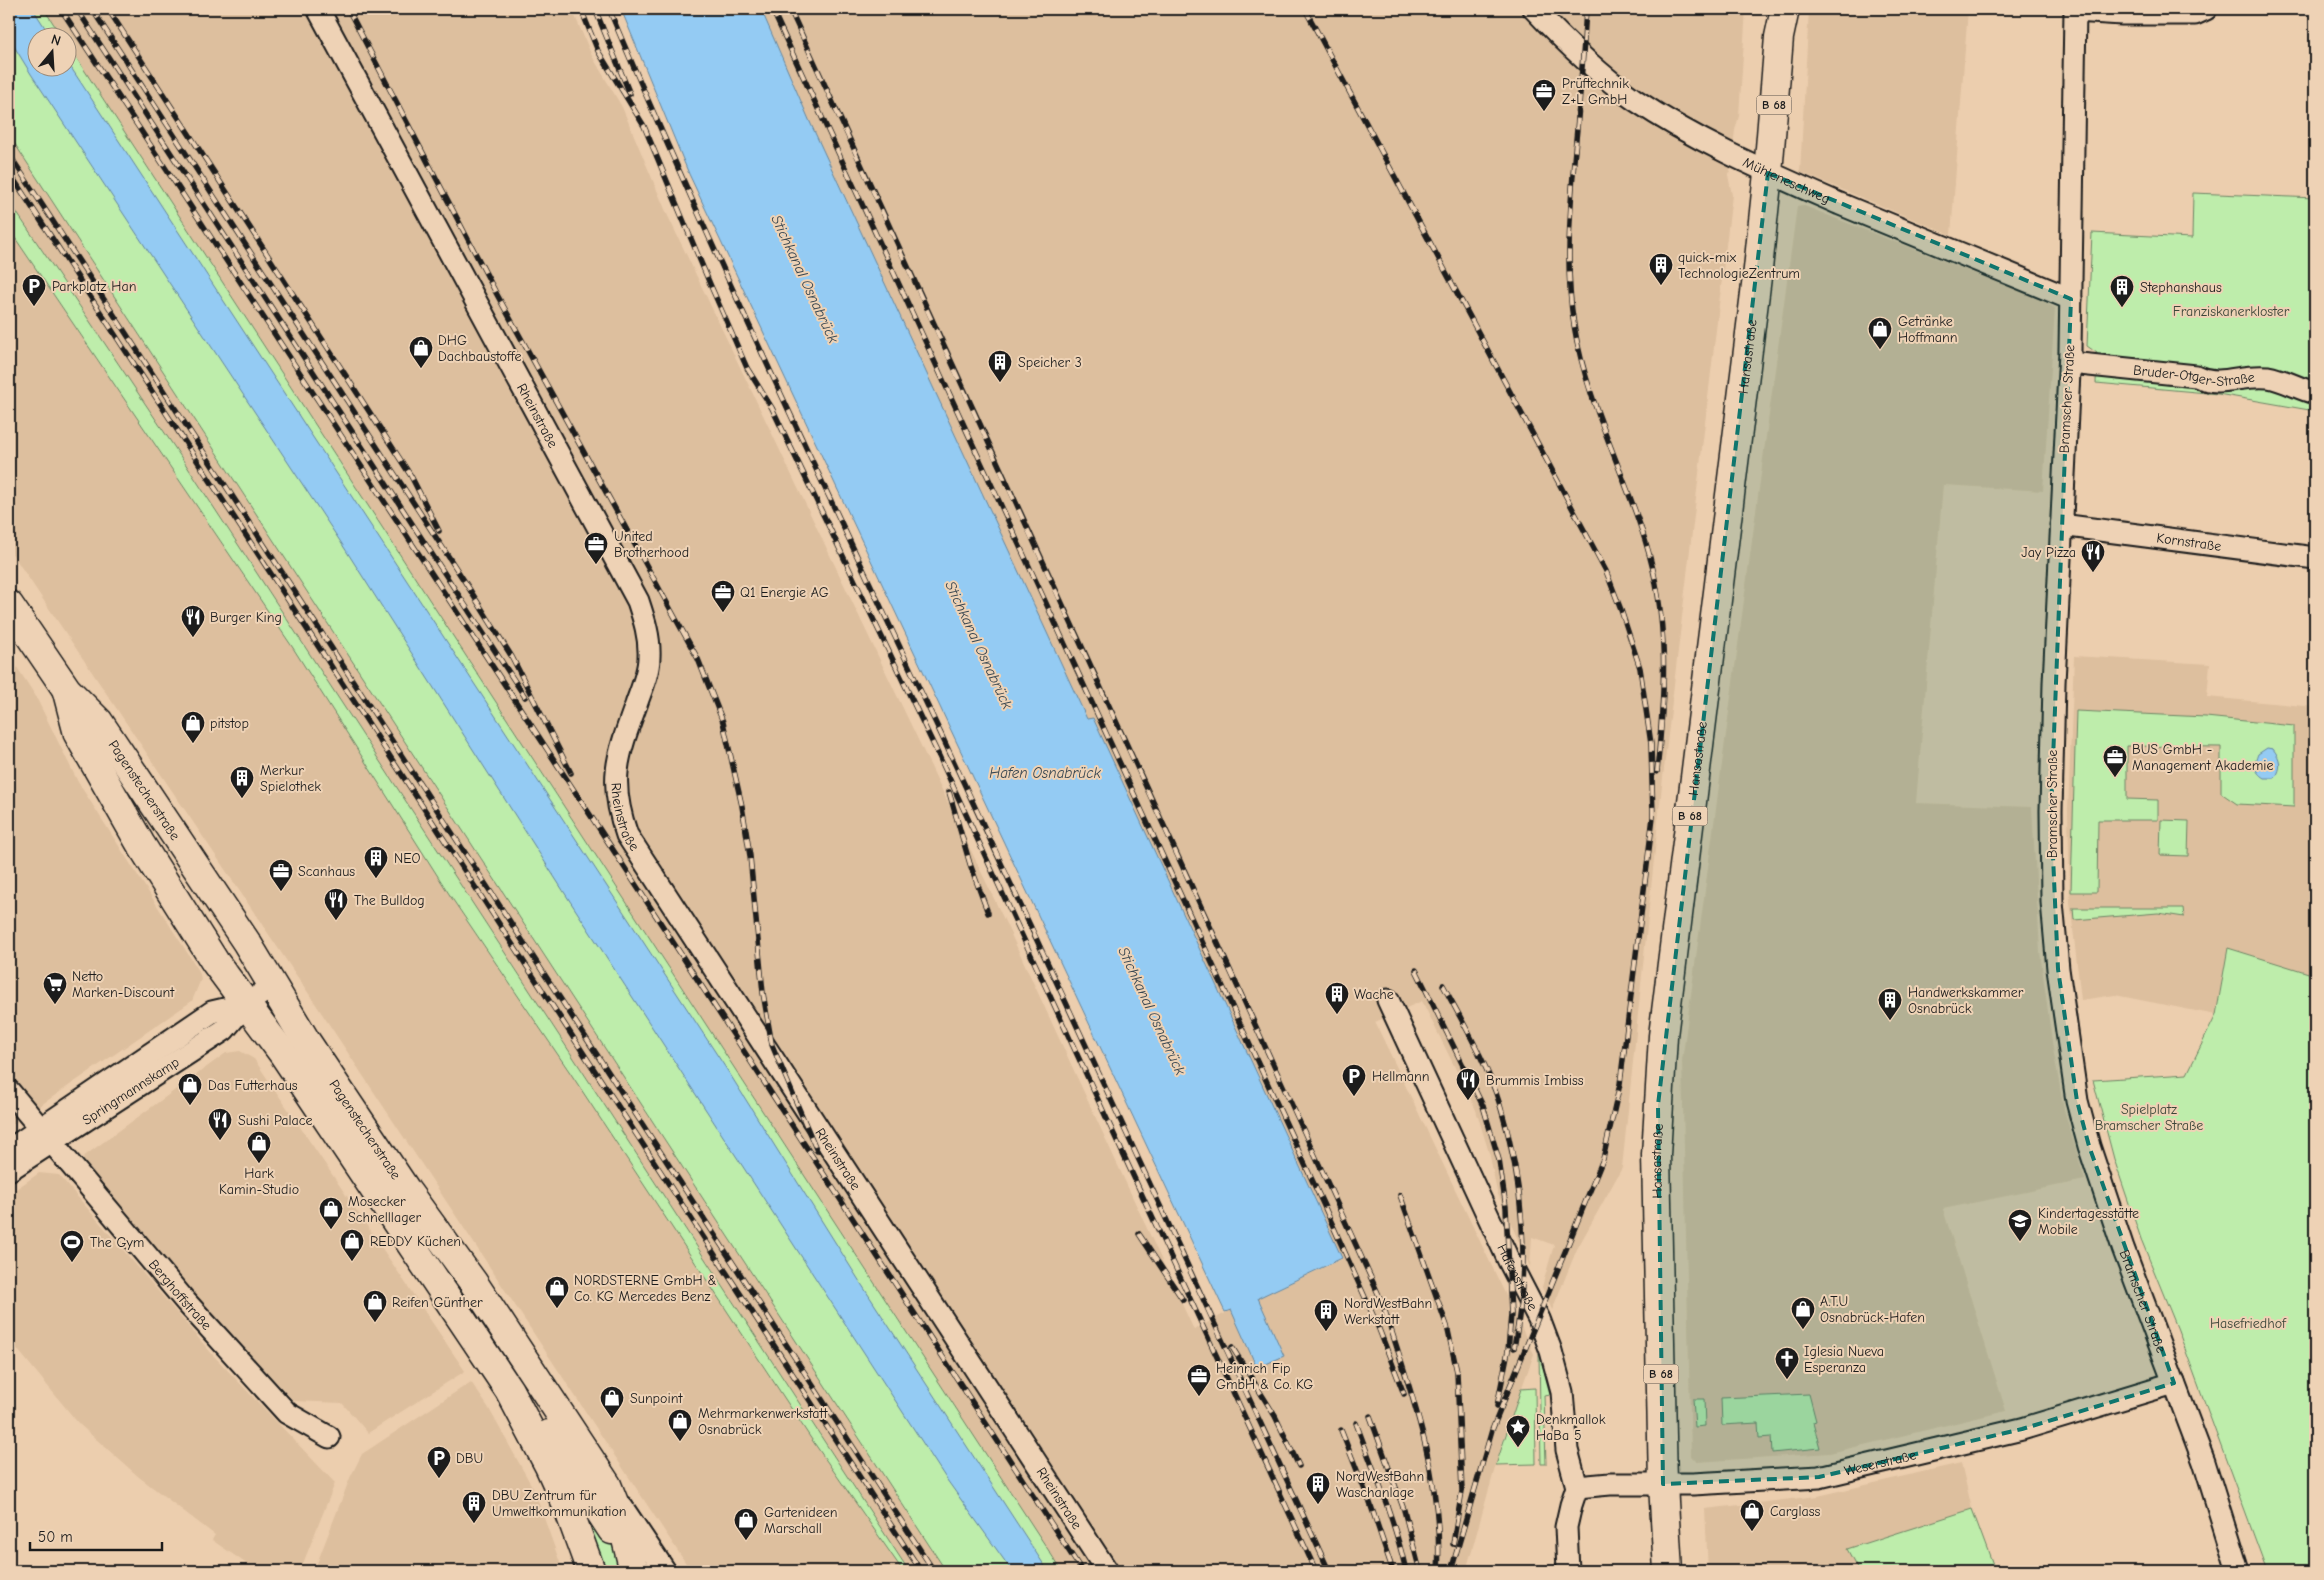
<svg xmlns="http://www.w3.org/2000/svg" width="2324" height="1580" font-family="'Comic Neue',sans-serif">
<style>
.built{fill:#ddbf9e}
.green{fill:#beedab;stroke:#6d8464}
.water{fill:#94cbf3;stroke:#64859d}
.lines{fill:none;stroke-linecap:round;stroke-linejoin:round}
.minor-casing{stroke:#1c1c1c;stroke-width:25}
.secondary-casing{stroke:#1c1c1c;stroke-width:31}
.primary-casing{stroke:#1c1c1c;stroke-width:31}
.minor{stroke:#eed2b5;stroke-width:21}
.secondary{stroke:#eed2b5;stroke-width:28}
.primary{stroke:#eed2b5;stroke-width:28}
.rail-casing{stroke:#1c1c1c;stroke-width:5.5}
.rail{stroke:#eed2b5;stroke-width:4;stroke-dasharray:11;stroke-linecap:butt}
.marked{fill:#0f766e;fill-opacity:0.2;stroke:#0f766e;stroke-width:4;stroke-dasharray:10 6;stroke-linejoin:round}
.labels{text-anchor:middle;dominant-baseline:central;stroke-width:4;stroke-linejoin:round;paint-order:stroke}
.shield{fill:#eed2b5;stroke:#5b534a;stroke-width:1}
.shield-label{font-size:12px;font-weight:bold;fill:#1c1c1c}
.poi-label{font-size:14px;fill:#1c1c1c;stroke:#eed2b5;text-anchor:start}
.street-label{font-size:14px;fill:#1c1c1c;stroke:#eed2b5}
.park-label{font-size:14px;fill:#3c4639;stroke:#eed2b5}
.water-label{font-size:15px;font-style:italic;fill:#3a4852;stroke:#eed2b5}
</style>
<rect width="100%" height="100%" fill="#ecceae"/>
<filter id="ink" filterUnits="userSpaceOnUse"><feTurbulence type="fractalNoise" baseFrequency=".02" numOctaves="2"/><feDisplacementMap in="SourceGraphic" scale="10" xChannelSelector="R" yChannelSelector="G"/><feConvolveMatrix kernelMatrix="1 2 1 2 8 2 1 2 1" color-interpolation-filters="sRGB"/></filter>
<g filter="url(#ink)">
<!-- built -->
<path class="built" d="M44 9H572L592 56 622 107 667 214 1008 928 1194 1330 1231 1310 1284 1356 1258 1298 1342 1259 1093 718 1087 720 810 122 761 9H1746L1739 116 1735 130 1730 172 1728 175 1732 195 1659 811 1622 1168 1577 1249 1552 1310 1542 1287 1554 1245 1532 1237 1530 1267 1497 1192 1490 1156 1476 1110 1422 1001 1375 1022 1534 1354 1502 1443 1466 1571H1062L68 45V38L62 37Z
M1809 9H1968L1951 235 1800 172Z
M9 135 946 1571H909L177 451 9 201Z
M1802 205 2037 298 2055 308 2043 491 1943 485 1916 803 2032 807 2040 952 2053 1049 2064 1109 2085 1180 1943 1209 2006 1411 1830 1453 1697 1462 1691 1456 1682 1061 1797 206Z
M9 229 293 648 451 897 571 1074 810 1437 903 1571H691L307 991 9 549Z
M9 655 35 695 78 782 199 971 201 979 192 1001 9 1127Z
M2074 656 2210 664 2207 697 2315 707V975L2228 948 2216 1015 2115 995 2081 1000 2070 902 2068 810Z
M240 1051 254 1059 465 1371 368 1433 342 1403 294 1401 192 1292 86 1165 83 1157 226 1053Z
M39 1173 59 1175 213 1355 335 1483 300 1571H257L212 1540 215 1535 139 1477 79 1424 9 1339V1194Z
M471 1382 488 1407 534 1490 563 1571H314L350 1478 362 1454Z
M1961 1463 1972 1509 1995 1571H1708L1705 1509 1818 1496Z"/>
<!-- green -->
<path class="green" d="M9 9H44L62 37 38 38V68H68V45L1062 1571H946L9 135Z
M2193 193 2315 198V411L2218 394 2096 383 2097 353 2087 346 2092 233 2192 238Z
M9 201 177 451 909 1571H903L810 1437 571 1074 451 897 293 648 9 229Z
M2076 711 2206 717 2294 726V807L2237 804 2221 793V747L2127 746V799L2158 800V820H2098L2097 892H2071Z
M2161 820 2189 821 2188 856 2160 855Z
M2073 908H2183L2184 917 2158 913 2074 920Z
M2228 948 2315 975V1571H2267L2178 1330 2141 1239 2114 1159 2093 1080 2187 1074 2216 1015Z
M1539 1354 1551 1394 1544 1395 1546 1464H1541Z
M1535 1388 1536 1464 1496 1465 1521 1389Z
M1809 1394 1816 1421 1813 1422 1820 1448 1772 1453 1771 1437 1759 1438 1758 1423 1722 1425 1721 1398Z
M1693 1399H1704L1705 1426 1695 1427Z
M565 1469 618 1549 626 1571H601Z
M1972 1509 1995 1571H1859L1847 1549Z"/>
<!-- water -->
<path class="water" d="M9 9H33L51 37 38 38V68H68V63L731 1076 860 1282 1048 1571H1012L947 1480 564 892 340 541 31 74 9 38Z
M621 9H761L810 122 1087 719 1093 718 1342 1258 1258 1298 1284 1356 1257 1368 1231 1310 1225 1312 689 174Z
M2267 748 2273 749C2281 759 2282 768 2275 778H2264C2254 772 2254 764 2258 754Z"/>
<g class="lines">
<defs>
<g id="minor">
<path id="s1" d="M318 9 638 601C644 619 650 637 649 657 649 673 641 690 636 705 617 757 608 781 627 835L1107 1571"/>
<path id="s2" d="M1534 9C1565 42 1598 74 1635 100 1699 143 1770 173 1840 204 1917 236 1994 267 2071 299"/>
<path id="s3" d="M2075 9 2070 351 2054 683 2051 811 2052 902 2058 969 2077 1101 2089 1146 2123 1248 2204 1462 2238 1571"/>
<path d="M2075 11 2122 14H2195L2206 9"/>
<path id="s4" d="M2070 363 2196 376C2223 388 2238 374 2268 377 2285 380 2299 389 2315 393"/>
<path id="s5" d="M2061 525 2315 558"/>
<path id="s6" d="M1388 1000 1509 1261 1539 1319 1551 1351 1562 1392 1567 1450 1577 1487 1571 1505 1566 1527 1568 1571"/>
<path id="s7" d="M9 1091 186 1302 287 1413 329 1437"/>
<path d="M9 1150 212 1012 246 1004"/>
<path id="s8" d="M9 1170 224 1030 246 1004 273 986"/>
<path id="s9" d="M1577 1487 1610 1484H1693L1819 1477 2022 1429 2174 1383"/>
<path d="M622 1507 665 1571"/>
</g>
<g id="secondary">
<path id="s10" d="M9 605 67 690 99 722 247 943 306 1041 406 1190 473 1282 607 1485 622 1523 634 1571"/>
<path d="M67 692 78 734 140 843 215 962 284 1055 509 1390 549 1466 568 1508 591 1571"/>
<path d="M549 1434 612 1530"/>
</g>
<g id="primary">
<path id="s11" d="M1668 1571 1663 1484 1656 1155 1663 1036 1758 269 1768 173 1779 37 1785 9"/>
</g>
</defs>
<!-- minor casing -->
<use href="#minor" class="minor-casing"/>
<!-- secondary casing -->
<use href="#secondary" class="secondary-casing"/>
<!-- primary casing -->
<use href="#primary" class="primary-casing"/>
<!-- minor -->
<use href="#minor" class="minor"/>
<!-- secondary -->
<use href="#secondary" class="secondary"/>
<!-- primary -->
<use href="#primary" class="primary"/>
<defs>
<path id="rail" d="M61 9 606 839 1082 1571
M77 9 525 697
M92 9 465 582 512 657 571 773
M108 9 411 476 439 531
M348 9 495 291 698 659 723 722 742 806 750 856 763 993 772 1045 817 1151
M581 9 598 51 644 126 710 284 747 368 772 408 939 756 1316 1571
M595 9 630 94
M609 9C712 253 827 492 940 732 1071 1011 1199 1292 1329 1571
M772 9 1325 1208 1377 1324 1404 1394
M790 9C986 441 1185 871 1382 1302 1410 1388 1444 1480 1438 1571
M1305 9 1606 571 1621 610 1640 668 1651 744 1653 817 1620 1084 1603 1159 1492 1430 1451 1571
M1586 9C1583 60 1579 110 1574 161 1570 216 1565 270 1574 325 1586 400 1622 467 1645 540 1670 619 1665 692 1657 772
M9 154 934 1571
M9 172 921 1571
M949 792 970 864 988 913
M1416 970 1483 1106 1499 1160 1506 1207 1511 1314 1508 1351 1497 1406
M1443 985C1463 1023 1487 1063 1500 1105 1524 1183 1530 1267 1514 1348
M1400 1195 1447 1326 1457 1372 1462 1491 1453 1544
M1139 1234 1183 1300
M1232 1347 1275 1416 1299 1466
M1370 1416 1404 1510 1420 1571
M1356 1423C1374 1472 1395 1520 1406 1571
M1341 1430 1370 1503 1393 1571"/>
</defs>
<!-- rail casing -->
<use href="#rail" class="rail-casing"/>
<!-- rail -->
<use href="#rail" class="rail"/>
</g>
</g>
<!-- marked area -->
<path class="marked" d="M1768 173 2071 299 2051 811 2058 969 2077 1101 2089 1146 2174 1383 2022 1429 1819 1477 1663 1484 1658 1105Z"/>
<!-- icons -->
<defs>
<symbol id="office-pin" viewBox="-11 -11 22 30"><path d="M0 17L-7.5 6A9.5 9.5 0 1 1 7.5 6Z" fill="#1c1c1c" stroke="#eed2b5"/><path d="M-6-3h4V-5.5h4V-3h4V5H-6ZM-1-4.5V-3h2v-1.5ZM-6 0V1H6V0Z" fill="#fff"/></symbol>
<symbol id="building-pin" viewBox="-11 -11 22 30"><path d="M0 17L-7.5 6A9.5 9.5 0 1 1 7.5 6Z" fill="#1c1c1c" stroke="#eed2b5"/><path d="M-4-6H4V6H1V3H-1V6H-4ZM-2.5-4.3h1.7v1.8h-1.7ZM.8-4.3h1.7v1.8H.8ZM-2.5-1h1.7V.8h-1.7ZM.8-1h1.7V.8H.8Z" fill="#fff"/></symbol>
<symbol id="parking-pin" viewBox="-11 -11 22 30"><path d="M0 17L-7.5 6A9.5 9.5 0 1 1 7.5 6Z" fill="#1c1c1c" stroke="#eed2b5"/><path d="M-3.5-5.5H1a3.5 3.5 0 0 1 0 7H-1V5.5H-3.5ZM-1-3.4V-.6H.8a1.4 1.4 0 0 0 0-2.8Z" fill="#fff"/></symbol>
<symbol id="shop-pin" viewBox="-11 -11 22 30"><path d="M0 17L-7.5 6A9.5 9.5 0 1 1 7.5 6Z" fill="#1c1c1c" stroke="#eed2b5"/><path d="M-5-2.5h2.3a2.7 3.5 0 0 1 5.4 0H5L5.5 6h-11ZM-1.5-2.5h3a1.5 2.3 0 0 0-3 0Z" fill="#fff"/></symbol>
<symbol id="restaurant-pin" viewBox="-11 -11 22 30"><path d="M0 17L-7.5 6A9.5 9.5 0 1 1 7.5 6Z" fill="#1c1c1c" stroke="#eed2b5"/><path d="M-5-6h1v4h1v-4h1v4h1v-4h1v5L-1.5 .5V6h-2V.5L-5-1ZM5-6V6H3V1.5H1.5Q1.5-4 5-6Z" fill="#fff"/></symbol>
<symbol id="supermarket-pin" viewBox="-11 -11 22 30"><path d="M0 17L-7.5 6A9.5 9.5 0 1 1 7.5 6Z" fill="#1c1c1c" stroke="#eed2b5"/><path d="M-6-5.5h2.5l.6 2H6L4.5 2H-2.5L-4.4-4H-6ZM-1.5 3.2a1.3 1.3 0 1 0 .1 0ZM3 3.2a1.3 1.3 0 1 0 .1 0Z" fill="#fff"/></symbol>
<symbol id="school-pin" viewBox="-11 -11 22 30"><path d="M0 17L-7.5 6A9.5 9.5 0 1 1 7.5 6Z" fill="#1c1c1c" stroke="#eed2b5"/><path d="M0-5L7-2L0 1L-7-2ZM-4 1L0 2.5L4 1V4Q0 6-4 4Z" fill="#fff"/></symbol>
<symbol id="stadium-pin" viewBox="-11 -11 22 30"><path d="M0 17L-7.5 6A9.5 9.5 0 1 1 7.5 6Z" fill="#1c1c1c" stroke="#eed2b5"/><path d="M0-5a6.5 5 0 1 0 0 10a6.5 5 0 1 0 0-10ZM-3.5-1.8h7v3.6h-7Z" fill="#fff"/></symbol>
<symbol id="church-pin" viewBox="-11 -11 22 30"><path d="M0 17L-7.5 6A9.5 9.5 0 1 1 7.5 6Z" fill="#1c1c1c" stroke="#eed2b5"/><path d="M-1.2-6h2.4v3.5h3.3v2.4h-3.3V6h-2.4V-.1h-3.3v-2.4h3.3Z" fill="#fff"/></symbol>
<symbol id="sight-pin" viewBox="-11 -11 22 30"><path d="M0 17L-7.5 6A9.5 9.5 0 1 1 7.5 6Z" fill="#1c1c1c" stroke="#eed2b5"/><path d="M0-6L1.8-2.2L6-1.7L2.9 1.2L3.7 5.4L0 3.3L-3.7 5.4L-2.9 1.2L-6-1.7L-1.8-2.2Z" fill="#fff"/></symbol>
</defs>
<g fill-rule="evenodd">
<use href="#office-pin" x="1530" y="77" width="28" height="38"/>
<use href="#building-pin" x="1647" y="251" width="28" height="38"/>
<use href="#parking-pin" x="20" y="272" width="28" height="38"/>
<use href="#building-pin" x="2108" y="273" width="28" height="38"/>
<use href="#shop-pin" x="1866" y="315" width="28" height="38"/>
<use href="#shop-pin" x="407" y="334" width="28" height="38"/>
<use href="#building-pin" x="986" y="348" width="28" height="38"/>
<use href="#office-pin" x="582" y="530" width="28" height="38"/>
<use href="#restaurant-pin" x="2079" y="538" width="28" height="38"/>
<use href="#office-pin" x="709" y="578" width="28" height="38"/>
<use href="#restaurant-pin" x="179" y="603" width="28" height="38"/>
<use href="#shop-pin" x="179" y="709" width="28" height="38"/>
<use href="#office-pin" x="2101" y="743" width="28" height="38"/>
<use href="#building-pin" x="228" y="764" width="28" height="38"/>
<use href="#building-pin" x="362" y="844" width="28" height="38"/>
<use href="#office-pin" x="267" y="857" width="28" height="38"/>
<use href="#restaurant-pin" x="322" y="886" width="28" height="38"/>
<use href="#supermarket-pin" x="41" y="970" width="28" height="38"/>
<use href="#building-pin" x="1323" y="980" width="28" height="38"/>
<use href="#building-pin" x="1876" y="986" width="28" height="38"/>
<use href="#parking-pin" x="1340" y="1062" width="28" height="38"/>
<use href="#restaurant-pin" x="1454" y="1066" width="28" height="38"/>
<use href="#shop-pin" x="176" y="1071" width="28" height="38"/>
<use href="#restaurant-pin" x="206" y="1106" width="28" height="38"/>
<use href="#shop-pin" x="245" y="1129" width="28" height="38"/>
<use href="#shop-pin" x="317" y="1195" width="28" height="38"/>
<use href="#school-pin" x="2006" y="1207" width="28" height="38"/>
<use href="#shop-pin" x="338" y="1227" width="28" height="38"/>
<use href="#stadium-pin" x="58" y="1228" width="28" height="38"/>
<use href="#shop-pin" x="543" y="1274" width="28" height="38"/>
<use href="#shop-pin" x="361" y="1288" width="28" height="38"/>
<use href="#shop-pin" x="1789" y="1295" width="28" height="38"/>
<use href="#building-pin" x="1312" y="1297" width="28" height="38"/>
<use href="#church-pin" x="1773" y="1345" width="28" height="38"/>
<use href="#office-pin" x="1185" y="1362" width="28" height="38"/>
<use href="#shop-pin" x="598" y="1384" width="28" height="38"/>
<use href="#shop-pin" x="666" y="1407" width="28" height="38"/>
<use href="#sight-pin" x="1504" y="1413" width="28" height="38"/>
<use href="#parking-pin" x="425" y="1444" width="28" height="38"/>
<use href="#building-pin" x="1304" y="1470" width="28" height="38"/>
<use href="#building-pin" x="460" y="1489" width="28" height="38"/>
<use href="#shop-pin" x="1738" y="1497" width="28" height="38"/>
<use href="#shop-pin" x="732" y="1506" width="28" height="38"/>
</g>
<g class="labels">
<!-- shield labels -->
<g class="shield">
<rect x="1756.5" y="95.5" width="35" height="19" rx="4"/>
<rect x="1672.5" y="806.5" width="35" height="19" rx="4"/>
<rect x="1643.5" y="1364.5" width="35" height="19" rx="4"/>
</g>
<g class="shield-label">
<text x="1774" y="105">B 68</text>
<text x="1690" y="816">B 68</text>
<text x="1661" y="1374">B 68</text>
</g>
<!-- poi labels -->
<g class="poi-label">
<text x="1562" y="83">Prüftechnik<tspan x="1562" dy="16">Z+L GmbH</tspan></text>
<text x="1678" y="257">quick-mix<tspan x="1678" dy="16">TechnologieZentrum</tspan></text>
<text x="52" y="286">Parkplatz Han</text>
<text x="2140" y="287">Stephanshaus</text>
<text x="1898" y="321">Getränke<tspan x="1898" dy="16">Hoffmann</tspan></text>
<text x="438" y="340">DHG<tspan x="438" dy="16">Dachbaustoffe</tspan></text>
<text x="1018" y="362">Speicher 3</text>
<text x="614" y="536">United<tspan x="614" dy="16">Brotherhood</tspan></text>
<text x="2076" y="552" text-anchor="end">Jay Pizza</text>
<text x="740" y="592">Q1 Energie AG</text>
<text x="210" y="617">Burger King</text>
<text x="210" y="723">pitstop</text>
<text x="2132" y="749">BUS GmbH -<tspan x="2132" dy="16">Management Akademie</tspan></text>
<text x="260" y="770">Merkur<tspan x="260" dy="16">Spielothek</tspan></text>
<text x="394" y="858">NEO</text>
<text x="298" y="871">Scanhaus</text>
<text x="354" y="900">The Bulldog</text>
<text x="72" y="976">Netto<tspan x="72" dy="16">Marken-Discount</tspan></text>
<text x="1908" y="992">Handwerkskammer<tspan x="1908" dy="16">Osnabrück</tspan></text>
<text x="1354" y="994">Wache</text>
<text x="1372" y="1076">Hellmann</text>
<text x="1486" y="1080">Brummis Imbiss</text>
<text x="208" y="1085">Das Futterhaus</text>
<text x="238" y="1120">Sushi Palace</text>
<text x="259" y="1173" text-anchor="middle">Hark<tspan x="259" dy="16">Kamin-Studio</tspan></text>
<text x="348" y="1201">Mosecker<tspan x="348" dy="16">Schnelllager</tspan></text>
<text x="2038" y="1213">Kindertagesstätte<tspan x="2038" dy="16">Mobile</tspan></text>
<text x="370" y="1241">REDDY Küchen</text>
<text x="90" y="1242">The Gym</text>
<text x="574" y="1280">NORDSTERNE GmbH &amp;<tspan x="574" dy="16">Co. KG Mercedes Benz</tspan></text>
<text x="1820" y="1301">A.T.U<tspan x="1820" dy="16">Osnabrück-Hafen</tspan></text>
<text x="392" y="1302">Reifen Günther</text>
<text x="1344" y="1303">NordWestBahn<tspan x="1344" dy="16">Werkstatt</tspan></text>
<text x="1804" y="1351">Iglesia Nueva<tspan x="1804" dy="16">Esperanza</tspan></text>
<text x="1216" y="1368">Heinrich Fip<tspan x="1216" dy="16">GmbH &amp; Co. KG</tspan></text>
<text x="630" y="1398">Sunpoint</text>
<text x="698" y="1413">Mehrmarkenwerkstatt<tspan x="698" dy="16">Osnabrück</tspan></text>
<text x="1536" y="1419">Denkmallok<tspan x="1536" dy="16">HaBa 5</tspan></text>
<text x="456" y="1458">DBU</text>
<text x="1336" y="1476">NordWestBahn<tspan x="1336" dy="16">Waschanlage</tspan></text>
<text x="492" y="1495">DBU Zentrum für<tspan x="492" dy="16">Umweltkommunikation</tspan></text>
<text x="1770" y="1511">Carglass</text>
<text x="764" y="1512">Gartenideen<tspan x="764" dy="16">Marschall</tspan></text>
</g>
<!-- street labels -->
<g class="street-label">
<text stroke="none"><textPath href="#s2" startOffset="308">Mühleneschweg</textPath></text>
<text stroke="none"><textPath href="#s11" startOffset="1220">Hansastraße</textPath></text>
<text stroke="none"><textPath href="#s4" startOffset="125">Bruder-Otger-Straße</textPath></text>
<text transform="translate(2067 399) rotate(-87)">Bramscher Straße</text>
<text stroke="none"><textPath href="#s1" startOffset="462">Rheinstraße</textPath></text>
<text stroke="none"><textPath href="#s5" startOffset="129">Kornstraße</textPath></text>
<text stroke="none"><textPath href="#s11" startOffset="815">Hansastraße</textPath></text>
<text stroke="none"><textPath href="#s10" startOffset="230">Pagenstecherstraße</textPath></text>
<text transform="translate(2052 804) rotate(-90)">Bramscher Straße</text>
<text stroke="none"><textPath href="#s1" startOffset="896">Rheinstraße</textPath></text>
<text stroke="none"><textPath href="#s8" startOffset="145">Springmannskamp</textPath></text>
<text stroke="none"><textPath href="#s10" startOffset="635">Pagenstecherstraße</textPath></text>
<text stroke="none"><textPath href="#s1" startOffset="1301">Rheinstraße</textPath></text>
<text stroke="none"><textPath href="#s11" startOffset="410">Hansastraße</textPath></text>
<text stroke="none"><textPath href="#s6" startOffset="306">Hafenstraße</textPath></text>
<text stroke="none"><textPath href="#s7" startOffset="266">Berghoffstraße</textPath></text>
<text stroke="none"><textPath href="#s3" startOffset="1305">Bramscher Straße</textPath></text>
<text stroke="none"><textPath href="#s9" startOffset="305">Weserstraße</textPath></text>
<text stroke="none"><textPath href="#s1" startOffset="1706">Rheinstraße</textPath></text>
</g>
<!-- park labels -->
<g class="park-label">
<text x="2231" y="311">Franziskanerkloster</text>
<text x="2149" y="1109">Spielplatz<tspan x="2149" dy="16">Bramscher Straße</tspan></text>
<text x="2248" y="1323">Hasefriedhof</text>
</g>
<!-- water labels -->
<g class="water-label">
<text transform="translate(805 279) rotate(65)">Stichkanal Osnabrück</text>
<text transform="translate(979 645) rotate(65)">Stichkanal Osnabrück</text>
<text x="1045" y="773">Hafen Osnabrück</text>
<text transform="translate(1152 1011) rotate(65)">Stichkanal Osnabrück</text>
</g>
</g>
<!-- margin -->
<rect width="2324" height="1580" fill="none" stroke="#eed2b5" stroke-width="30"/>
<rect x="15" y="15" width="2294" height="1550" fill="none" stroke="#1c1c1c" stroke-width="2" filter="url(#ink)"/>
<!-- north arrow -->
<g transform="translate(52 52) rotate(18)"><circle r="24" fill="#eed2b5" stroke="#9a8978"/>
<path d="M0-4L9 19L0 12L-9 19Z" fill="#1c1c1c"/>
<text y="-8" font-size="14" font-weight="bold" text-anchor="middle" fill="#1c1c1c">N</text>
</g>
<!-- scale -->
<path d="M30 1542v8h132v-8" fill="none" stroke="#1c1c1c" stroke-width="2.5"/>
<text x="38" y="1542" font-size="15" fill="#1c1c1c" stroke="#eed2b5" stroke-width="4" paint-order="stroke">50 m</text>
</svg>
